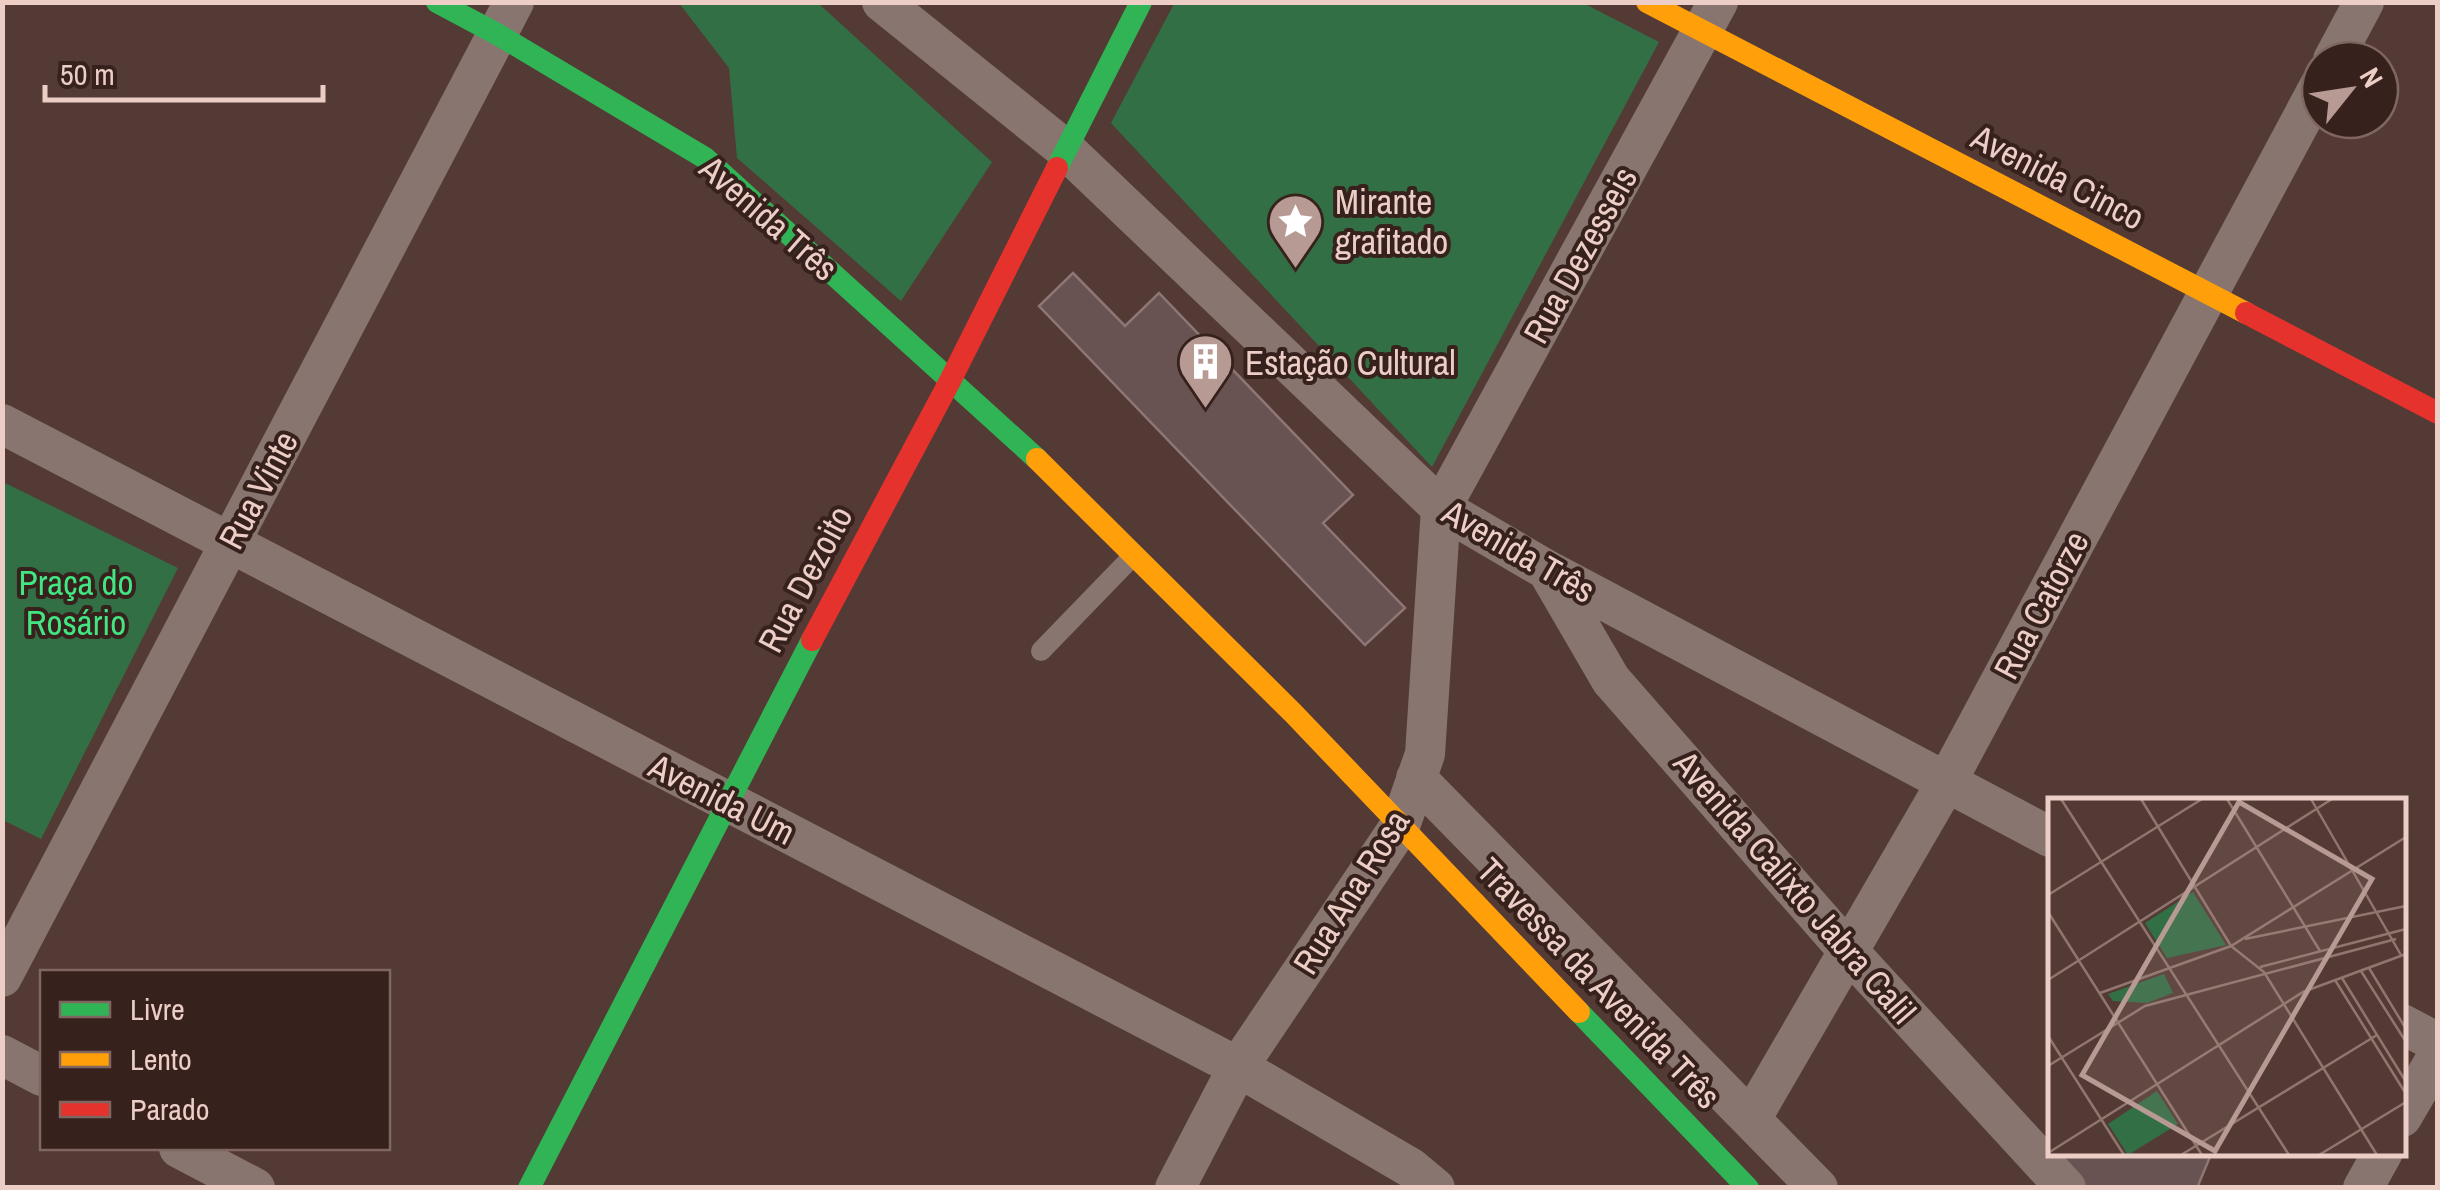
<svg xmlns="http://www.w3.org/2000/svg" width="2440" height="1190" font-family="'Archivo Narrow',sans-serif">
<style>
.green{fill:#326f45}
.building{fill:#695352;stroke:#8d7675;stroke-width:2.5}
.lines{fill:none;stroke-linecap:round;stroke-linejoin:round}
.lane{stroke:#887570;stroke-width:20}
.street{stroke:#887570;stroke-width:40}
.fast{stroke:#30b455;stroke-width:22}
.slow{stroke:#ff9f0a;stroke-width:22}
.jam{stroke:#e5322d;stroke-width:22}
.labels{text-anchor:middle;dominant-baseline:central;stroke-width:8;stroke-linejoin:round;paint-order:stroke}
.street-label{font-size:35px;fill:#eccec7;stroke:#37211c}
.poi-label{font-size:35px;fill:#eccec7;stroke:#37211c;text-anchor:start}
.park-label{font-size:35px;fill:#41e682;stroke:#37211c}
.inset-road{fill:none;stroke:#91756f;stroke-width:2.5}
.view{fill:#b79a94;fill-opacity:0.15;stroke:#b79a94;stroke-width:5}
.inset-edge{fill:none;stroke:#eccec7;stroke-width:5}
</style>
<rect width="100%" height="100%" fill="#543a35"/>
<!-- green -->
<path class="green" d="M1175 2 1583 3 1659 42 1432 467 1111 123Z
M679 3H818L992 162 901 301 737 158 729 68Z
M3 482 178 568 41 839 3 820Z"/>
<!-- building -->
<path class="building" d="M1073 273 1125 326 1159 293 1353 495 1323 523 1405 608 1365 645 1039 306Z
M2059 1152H2212L2197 1188H2080Z"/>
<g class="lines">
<!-- lane -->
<path class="lane" d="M1041 651 1132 557"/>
<!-- street -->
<path class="street" d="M882 2 1066 150 1441 508 1547 570 2050 837
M2333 60 2364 2
M2 424 1238 1067 1411 1168 1435 1188
M1547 570 1611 680 1850 953 2066 1188
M1416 778 1818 1188
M2 977 514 2
M2402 1024 2438 1043
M2 1055 42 1076
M2402 1117 2438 1055
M1751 1119 1946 783 2320 85
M179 1148 255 1188
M1175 1188 1238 1067 1400 826 1425 754 1441 508 1718 2
M2363 1188 2383 1152"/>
<!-- fast -->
<path class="fast" d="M437 2 497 34 705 158 1037 459
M1057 168 1141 2
M1579 1012 1748 1188
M529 1188 812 640"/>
<!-- slow -->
<path class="slow" d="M1647 2 2246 313
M1037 459 1293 713 1579 1012"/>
<!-- jam -->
<path class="jam" d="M2246 313 2438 413
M812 640 950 381 1057 168"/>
</g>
<!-- icons -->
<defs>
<symbol id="sight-pin" viewBox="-11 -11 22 30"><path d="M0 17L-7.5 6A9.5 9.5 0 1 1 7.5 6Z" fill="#b79a94" stroke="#37211c"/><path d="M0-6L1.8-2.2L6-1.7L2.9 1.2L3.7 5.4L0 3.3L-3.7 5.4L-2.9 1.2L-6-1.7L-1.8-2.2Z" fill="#fff"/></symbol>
<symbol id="building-pin" viewBox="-11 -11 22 30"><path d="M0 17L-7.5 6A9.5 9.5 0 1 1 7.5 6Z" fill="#b79a94" stroke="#37211c"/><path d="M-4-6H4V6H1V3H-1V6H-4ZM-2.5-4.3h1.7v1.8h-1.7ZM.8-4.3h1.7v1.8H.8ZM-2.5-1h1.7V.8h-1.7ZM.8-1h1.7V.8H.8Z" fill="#fff"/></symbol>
</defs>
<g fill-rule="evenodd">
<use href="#sight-pin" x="1264" y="190" width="63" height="86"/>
<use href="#building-pin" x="1174" y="330" width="63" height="86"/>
</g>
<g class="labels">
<!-- street labels -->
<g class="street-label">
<text transform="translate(2058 177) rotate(27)">Avenida Cinco</text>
<text transform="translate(769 218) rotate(41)">Avenida Três</text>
<text transform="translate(1580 255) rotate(-61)">Rua Dezesseis</text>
<text transform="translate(258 490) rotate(-62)">Rua Vinte</text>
<text transform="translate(1519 551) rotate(30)">Avenida Três</text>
<text transform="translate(805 579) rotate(-62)">Rua Dezoito</text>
<text transform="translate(2041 605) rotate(-62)">Rua Catorze</text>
<text transform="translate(722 799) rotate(27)">Avenida Um</text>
<text transform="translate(1795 887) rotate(49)">Avenida Calixto Jabra Calil</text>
<text transform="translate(1351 892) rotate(-58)">Rua Ana Rosa</text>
<text transform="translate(1599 983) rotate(46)">Travessa da Avenida Três</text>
</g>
<!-- poi labels -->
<g class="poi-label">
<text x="1335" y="201">Mirante<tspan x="1335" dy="40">grafitado</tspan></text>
<text x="1245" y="362">Estação Cultural</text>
</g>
<!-- park labels -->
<g class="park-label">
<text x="76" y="582">Praça do<tspan x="76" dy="40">Rosário</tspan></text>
</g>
</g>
<!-- overview -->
<g transform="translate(2048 798)">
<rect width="358" height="358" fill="#543a35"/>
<path d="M145 94 178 147 119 160 97 125ZM116 176 125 195 99 205 65 203 60 196ZM109 293 130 326 80 357 60 326Z" fill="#326f45"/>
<path class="inset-road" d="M13 1 241 357M93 1 183 148 216 174 329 357M179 1 272 153M263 1 353 157M0 97 154 1M0 114 154 357M197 141 358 108M212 169 358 131M321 170 358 231M313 173 358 244M294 180 358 284M0 182 284 1M287 182 358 296M52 195 183 148 358 39M0 238 76 357M0 268 97 208 348 141M0 355 255 194 358 156M133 357 329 237M271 357 358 304"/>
<path class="view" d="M191 4 324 81 167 353 34 277Z"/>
<rect width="358" height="358" class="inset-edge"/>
</g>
<!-- border -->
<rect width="2440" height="1190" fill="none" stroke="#eccec7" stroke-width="10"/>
<!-- legend -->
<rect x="40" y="970" width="350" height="180" fill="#37211c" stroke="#7f6660" stroke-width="2.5"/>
<rect x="60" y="1002" width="50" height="15" fill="#30b455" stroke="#7f6660" stroke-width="2.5"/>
<text x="130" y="1020" font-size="30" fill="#eccec7">Livre</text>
<rect x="60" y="1052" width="50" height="15" fill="#ff9f0a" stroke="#7f6660" stroke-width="2.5"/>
<text x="130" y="1070" font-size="30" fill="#eccec7">Lento</text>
<rect x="60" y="1102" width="50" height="15" fill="#e5322d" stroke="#7f6660" stroke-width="2.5"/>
<text x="130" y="1120" font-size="30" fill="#eccec7">Parado</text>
<!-- north arrow -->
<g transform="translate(2350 90) rotate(60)"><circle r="48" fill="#37211c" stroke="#7f6660" stroke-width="2.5"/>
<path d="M0-8L18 38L0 25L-18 38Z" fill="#b79a94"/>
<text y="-15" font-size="28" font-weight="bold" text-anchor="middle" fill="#eccec7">N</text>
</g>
<!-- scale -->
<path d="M45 85v15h278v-15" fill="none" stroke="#eccec7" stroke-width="5"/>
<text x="60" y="85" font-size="30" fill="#eccec7" stroke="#37211c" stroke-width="8" paint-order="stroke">50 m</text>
</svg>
